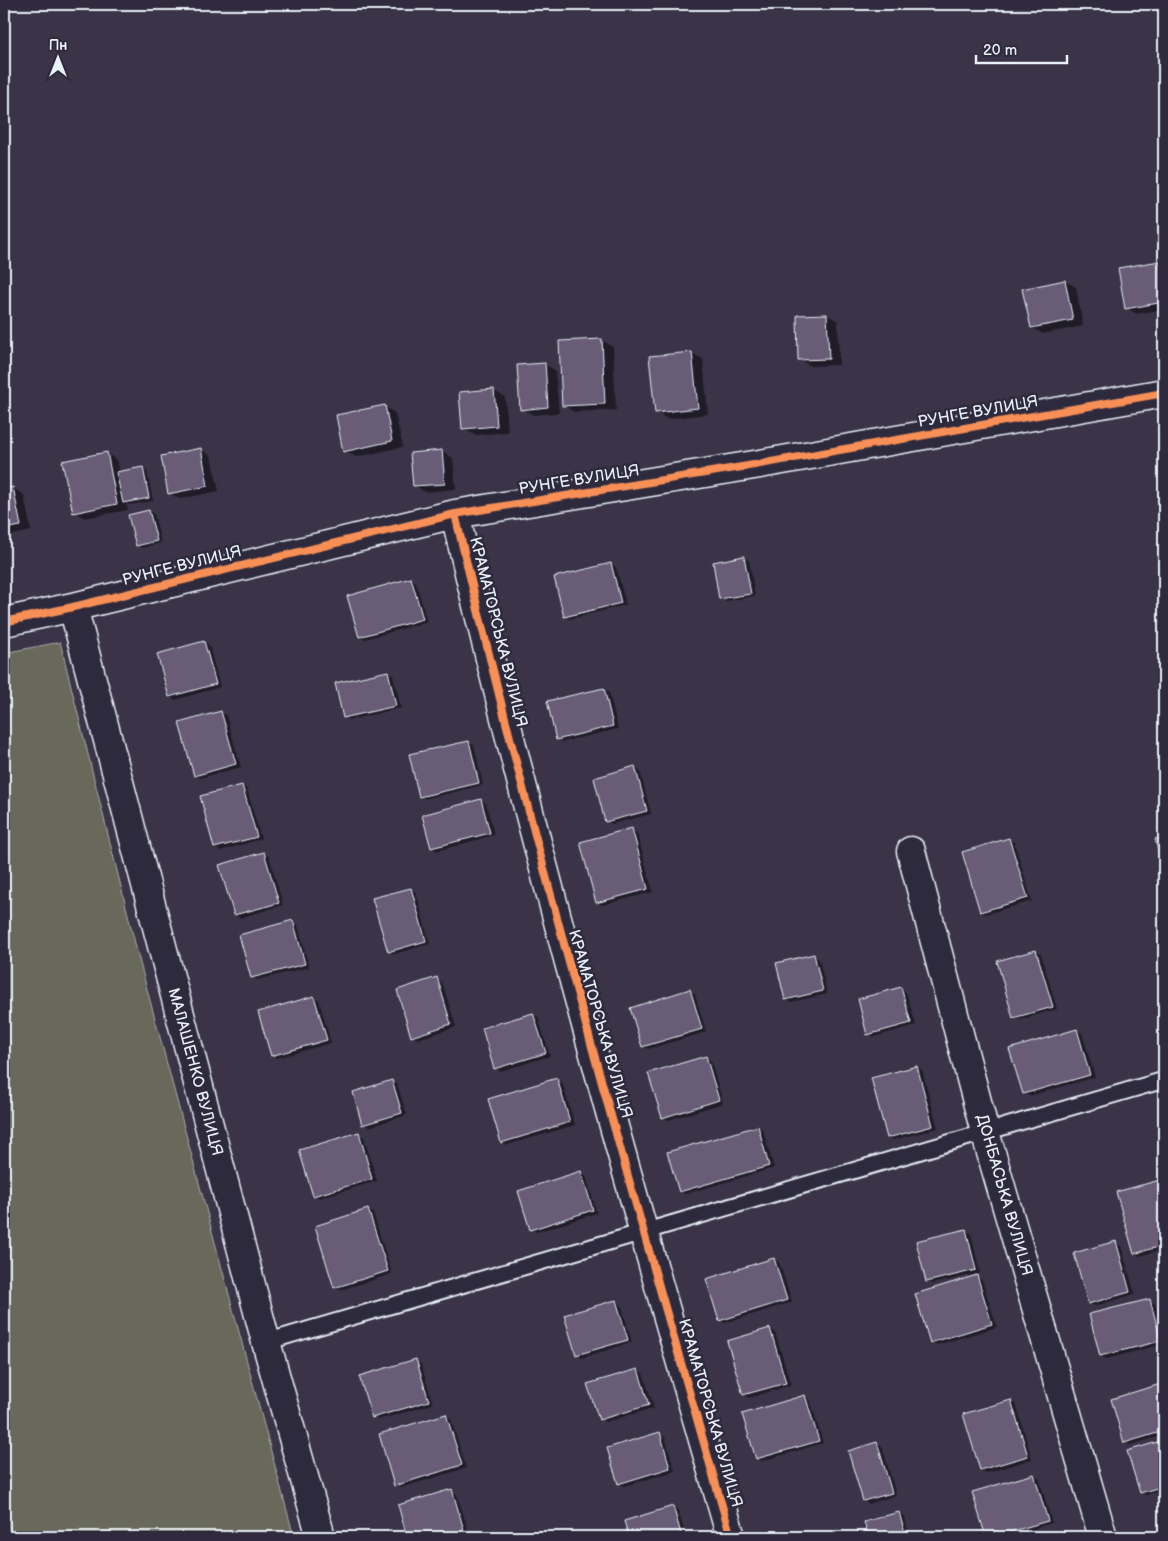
<svg xmlns="http://www.w3.org/2000/svg" width="1168" height="1541" font-family="'Balsamiq Sans',sans-serif">
<style>
.green{fill:#68695a;stroke:#a8ada9}
.shadow{fill:#0007}
.building{fill:#695b77;stroke:#e8f1f8}
.lines{fill:none;stroke-linecap:round;stroke-linejoin:round}
.service-casing{stroke:#e8f1f8;stroke-width:19}
.minor-casing{stroke:#e8f1f8;stroke-width:31}
.service{stroke:#2f2a3d;stroke-width:15}
.minor{stroke:#2f2a3d;stroke-width:28}
.cycleway-casing{stroke:#2f2a3d;stroke-width:11}
.cycleway{stroke:#f78f57;stroke-width:8}
.labels{text-anchor:middle;dominant-baseline:central;stroke-width:5;stroke-linejoin:round;paint-order:stroke}
.street-label{font-size:16px;fill:#e8f1f8;stroke:#2f2a3d}
</style>
<rect width="100%" height="100%" fill="#3b3449"/>
<filter id="ink" filterUnits="userSpaceOnUse"><feTurbulence type="fractalNoise" baseFrequency=".02" numOctaves="2"/><feDisplacementMap in="SourceGraphic" scale="10" xChannelSelector="R" yChannelSelector="G"/><feConvolveMatrix kernelMatrix="1 2 1 2 8 2 1 2 1" color-interpolation-filters="sRGB"/></filter>
<g filter="url(#ink)">
<!-- green -->
<path class="green" d="M60 642 140 963 294 1537H4V653Z"/>
<!-- shadow -->
<path class="shadow" d="M1160 262 1164 265V309L1137 314 1126 308Z
M1065 281 1076 287 1083 326 1043 334 1032 328Z
M827 315 838 321 839 365 811 366 800 360Z
M602 340 613 347 616 410 574 412 563 405 560 342Z
M692 353 703 359 708 414 667 419 656 412Z
M544 364 555 370 559 413 533 415 522 409Z
M494 391 505 397 508 432 475 435 464 429Z
M384 406 395 413 403 447 356 457 345 451Z
M200 449 211 456 219 491 180 499 169 493Z
M442 451 453 458 456 489 425 492 414 485Z
M106 453 117 460 120 472 142 468 147 471 153 501 129 505 126 504 128 510 85 518 74 512Z
M13 488 24 495 31 531 4 537V490Z
M149 511 154 514 161 543 142 548 137 545Z
M744 557 749 560 755 596 726 601 720 598Z
M611 564 616 567 626 605 570 619 565 616Z
M411 579 416 582 427 622 365 639 360 636Z
M204 642 209 645 220 687 175 700 170 697Z
M388 672 393 675 401 708 349 720 344 717Z
M604 689 609 692 618 729 562 742 557 739Z
M221 712 226 715 241 767 200 778 195 775Z
M469 742 474 745 483 785 425 799 420 796Z
M635 768 640 771 651 814 612 824 607 821Z
M242 786 247 789 261 839 220 851 215 848 202 797Z
M481 800 486 803 494 835 437 851 432 848Z
M632 830 637 833 653 892 602 905 597 902Z
M1009 839 1014 842 1032 901 986 914 981 912Z
M263 853 269 856 283 905 240 918 235 915Z
M411 889 416 892 430 944 394 954 389 951Z
M293 922 298 925 309 967 257 980 252 977Z
M1036 951 1041 954 1057 1009 1019 1020 1014 1017Z
M814 956 819 959 827 994 791 1002 786 999Z
M437 979 442 982 456 1027 418 1039 412 1036Z
M901 989 906 992 916 1025 874 1037 869 1034Z
M690 991 695 994 706 1032 648 1049 643 1046Z
M314 997 319 1000 331 1043 277 1058 272 1056Z
M533 1014 538 1017 550 1056 500 1071 495 1068Z
M1077 1030 1082 1033 1095 1077 1029 1096 1024 1094Z
M706 1058 711 1061 723 1103 668 1120 663 1117Z
M917 1067 922 1070 938 1128 893 1140 888 1137Z
M557 1079 562 1082 575 1125 507 1145 502 1142Z
M392 1082 397 1084 407 1115 369 1127 364 1124Z
M758 1127 763 1130 774 1168 685 1194 680 1191Z
M359 1134 364 1137 377 1181 319 1198 314 1195Z
M581 1173 586 1176 597 1213 537 1232 531 1229Z
M1160 1181 1164 1183V1249L1140 1256 1135 1253Z
M368 1210 373 1213 392 1274 340 1290 335 1287Z
M965 1230 971 1233 980 1273 932 1284 927 1281Z
M1116 1243 1121 1246 1135 1294 1095 1306 1089 1303Z
M774 1259 779 1262 792 1302 725 1323 720 1320Z
M977 1277 982 1280 997 1327 937 1345 931 1342Z
M1150 1300 1155 1303 1164 1344 1106 1359 1101 1356Z
M615 1302 621 1304 632 1342 582 1358 577 1355Z
M770 1329 775 1332 791 1385 749 1398 744 1395Z
M416 1361 421 1364 433 1404 378 1420 373 1417Z
M638 1370 643 1373 654 1408 605 1422 600 1419Z
M1164 1384V1435L1130 1445 1125 1442 1113 1400Z
M805 1396 810 1399 823 1443 762 1461 757 1458Z
M1010 1401 1016 1404 1032 1459 986 1473 981 1470Z
M446 1416 451 1419 466 1468 400 1488 395 1485Z
M660 1434 665 1437 675 1471 624 1486 619 1483Z
M1164 1441V1490L1146 1495 1141 1492 1129 1452Z
M876 1443 882 1446 896 1495 869 1504 864 1501Z
M1033 1475 1039 1478 1052 1523 1005 1537H987L974 1493Z
M452 1491 457 1494 470 1537H409L399 1506Z
M673 1507 678 1510 686 1537H630L625 1522Z
M899 1513 904 1516 910 1537H870L866 1523Z"/>
<!-- building -->
<path class="building" d="M1160 261 1164 285V302L1125 309 1118 268Z
M1065 280 1073 320 1031 328 1022 289Z
M827 314 829 359 798 360 797 315Z
M602 339 605 404 562 406 559 341Z
M692 352 698 408 655 413 649 356Z
M545 363 548 407 520 410 517 365Z
M494 389 497 426 462 429 459 392Z
M385 405 392 441 343 452 336 415Z
M201 448 208 486 168 494 161 456Z
M442 450 445 484 413 486 410 453Z
M107 452 117 504 73 513 62 461Z
M143 467 149 498 123 503 116 472Z
M13 487 21 526 4 529V489Z
M149 510 157 541 136 546 128 515Z
M744 556 751 594 719 599 713 562Z
M611 563 621 603 564 617 554 577Z
M411 578 423 619 359 637 347 596Z
M204 641 216 684 169 697 157 654Z
M388 671 396 706 343 718 335 683Z
M604 688 613 726 556 740 547 701Z
M221 711 236 764 194 776 179 723Z
M469 741 479 783 419 797 409 754Z
M635 766 647 811 605 822 594 778Z
M242 785 257 837 214 848 200 796Z
M481 799 490 833 431 848 422 815Z
M632 828 648 889 596 903 580 842Z
M1164 837V873L1155 839Z
M1009 838 1028 898 980 912 962 852Z
M264 852 279 903 234 915 219 865Z
M411 888 426 941 388 952 372 898Z
M293 920 305 964 251 978 239 935Z
M1036 950 1053 1007 1013 1018 997 961Z
M814 954 823 991 785 1000 776 963Z
M437 977 451 1024 411 1037 397 990Z
M901 987 911 1023 867 1035 858 999Z
M690 989 702 1029 642 1047 630 1008Z
M314 996 327 1040 271 1056 258 1012Z
M533 1013 546 1053 494 1069 482 1028Z
M1077 1029 1090 1075 1023 1094 1009 1049Z
M706 1056 719 1100 662 1118 648 1073Z
M917 1066 933 1126 887 1138 871 1078Z
M557 1078 570 1122 501 1143 488 1099Z
M392 1080 402 1113 362 1125 353 1092Z
M758 1126 769 1166 679 1192 667 1152Z
M359 1132 372 1179 313 1196 299 1150Z
M581 1171 593 1210 530 1230 518 1191Z
M1160 1180 1164 1194V1245L1134 1254 1116 1192Z
M368 1209 388 1271 334 1288 315 1226Z
M966 1229 976 1270 926 1282 916 1241Z
M1116 1241 1130 1292 1088 1304 1074 1253Z
M774 1258 787 1300 719 1321 706 1279Z
M977 1275 992 1324 930 1343 915 1294Z
M1150 1299 1161 1341 1100 1356 1089 1314Z
M616 1300 628 1340 576 1355 564 1315Z
M770 1328 786 1383 743 1395 727 1341Z
M416 1359 429 1401 372 1418 359 1376Z
M638 1369 649 1405 599 1420 587 1384Z
M1164 1383V1431L1124 1443 1111 1399Z
M805 1395 819 1441 756 1459 742 1414Z
M1011 1400 1028 1456 980 1470 963 1414Z
M446 1414 462 1465 394 1486 379 1434Z
M660 1432 670 1468 618 1484 607 1448Z
M1164 1440V1486L1140 1493 1127 1451Z
M877 1442 892 1493 863 1501 848 1451Z
M1034 1474 1048 1521 992 1537H986L972 1492Z
M452 1489 466 1537H407L398 1505Z
M673 1506 682 1537H629L624 1521Z
M899 1512 906 1537H869L864 1522Z"/>
<g class="lines">
<defs>
<path id="service" d="M266 1342 1164 1080"/>
<path id="minor" d="M455 514C536 858 633 1198 731 1537
M73 607 266 1342 321 1537
M4 622 73 607 455 514 754 465 1164 393
M911 851 985 1132 1103 1537"/>
</defs>
<!-- service casing -->
<use href="#service" class="service-casing"/>
<!-- minor casing -->
<use href="#minor" class="minor-casing"/>
<!-- service -->
<use href="#service" class="service"/>
<!-- minor -->
<use href="#minor" class="minor"/>
<defs>
<path id="cycleway" d="M455 514C536 858 633 1198 731 1537
M4 622 73 607 455 514 754 465 1164 393"/>
</defs>
<!-- cycleway casing -->
<use href="#cycleway" class="cycleway-casing"/>
<!-- cycleway -->
<use href="#cycleway" class="cycleway"/>
</g>
</g>
<g class="labels">
<!-- street labels -->
<g class="street-label">
<text transform="translate(978 412) rotate(-10)">РУНГЕ ВУЛИЦЯ</text>
<text transform="translate(579 480) rotate(-9)">РУНГЕ ВУЛИЦЯ</text>
<text transform="translate(182 566) rotate(-14)">РУНГЕ ВУЛИЦЯ</text>
<text transform="translate(498 632) rotate(76)">КРАМАТОРСЬКА ВУЛИЦЯ</text>
<text transform="translate(600 1024) rotate(74)">КРАМАТОРСЬКА ВУЛИЦЯ</text>
<text transform="translate(195 1072) rotate(75)">МАЛАШЕНКО ВУЛИЦЯ</text>
<text transform="translate(1004 1195) rotate(74)">ДОНБАСЬКА ВУЛИЦЯ</text>
<text transform="translate(710 1413) rotate(74)">КРАМАТОРСЬКА ВУЛИЦЯ</text>
</g>
</g>
<!-- margin -->
<rect width="1168" height="1541" fill="none" stroke="#2f2a3d" stroke-width="20"/>
<rect x="10" y="10" width="1148" height="1521" fill="none" stroke="#e8f1f8" stroke-width="2" filter="url(#ink)"/>
<!-- north arrow -->
<g transform="translate(58 58)" stroke="#2f2a3d" stroke-width="4" paint-order="stroke">
<path d="M0-4L9 19L0 12L-9 19Z" fill="#e8f1f8"/>
<text y="-8" font-size="14" font-weight="bold" text-anchor="middle" fill="#e8f1f8">Пн</text>
</g>
<!-- scale -->
<path d="M976 55v8h91v-8" fill="none" stroke="#e8f1f8" stroke-width="2.5"/>
<text x="983" y="55" font-size="15" fill="#e8f1f8" stroke="#2f2a3d" stroke-width="4" paint-order="stroke">20 m</text>
</svg>
